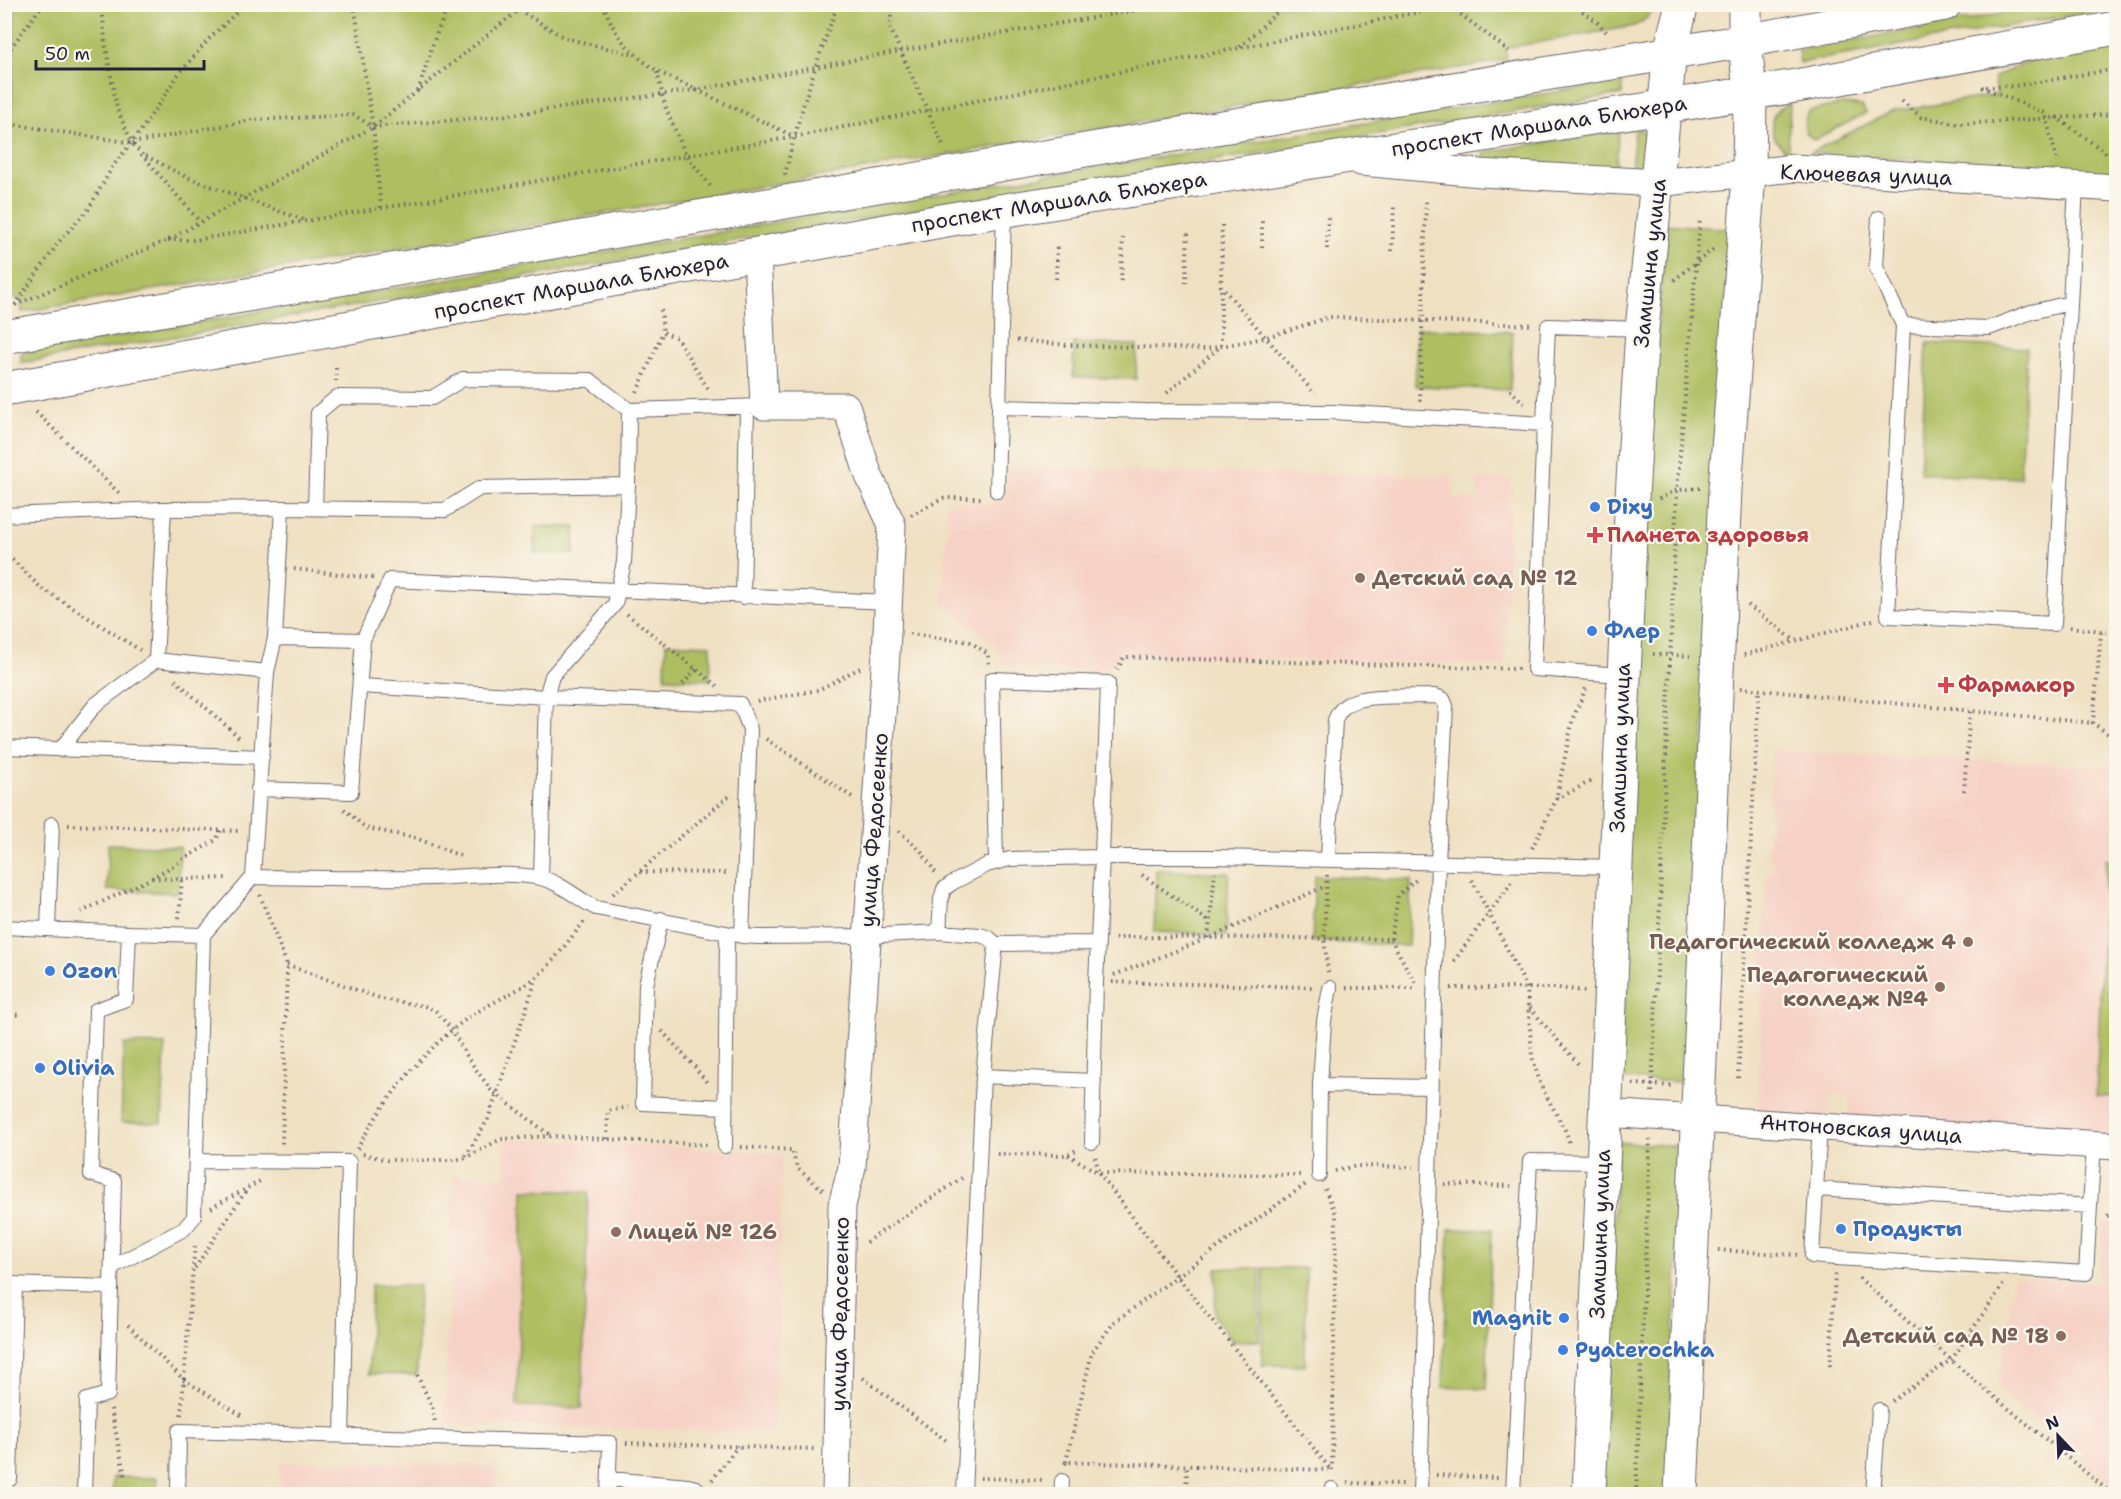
<svg xmlns="http://www.w3.org/2000/svg" width="2121" height="1499" font-family="'Shantell Sans',sans-serif">
<style>
.built{fill:#f6d1c5}
.green{fill:#aebe61;stroke:#68704e;stroke-width:1.5}
.lines{fill:none;stroke-linecap:round;stroke-linejoin:round}
.service-casing{stroke:#6a646a;stroke-width:16}
.minor-casing{stroke:#6a646a;stroke-width:29}
.tertiary-casing{stroke:#6a646a;stroke-width:35}
.primary-casing{stroke:#6a646a;stroke-width:35}
.path{stroke:#6a646a;stroke-width:4;stroke-dasharray:1.5 4.5;stroke-linecap:butt}
.service{stroke:#fff;stroke-width:14}
.minor{stroke:#fff;stroke-width:27}
.tertiary{stroke:#fff;stroke-width:33}
.primary{stroke:#fff;stroke-width:33}
.shop-dot{fill:#3f7fe0;stroke:#fbf7ec;stroke-width:2}
.health-dot{fill:#e0444e;stroke:#fbf7ec;stroke-width:2}
.education-dot{fill:#8d6e63;stroke:#fbf7ec;stroke-width:2}
.labels{text-anchor:middle;dominant-baseline:central;stroke-width:4.5;stroke-linejoin:round;paint-order:stroke}
.street-label{font-size:21px;fill:#22223b;stroke:#fbf7ec}
.shop-label{font-size:21px;font-weight:bold;fill:#366cbe;stroke:#fbf7ec;text-anchor:start}
.health-label{font-size:21px;font-weight:bold;fill:#be3a42;stroke:#fbf7ec;text-anchor:start}
.education-label{font-size:21px;font-weight:bold;fill:#785e54;stroke:#fbf7ec;text-anchor:end}
</style>
<rect width="100%" height="100%" fill="#fbf7ec"/>
<filter id="ink" filterUnits="userSpaceOnUse"><feTurbulence type="fractalNoise" baseFrequency=".0167" numOctaves="2"/><feDisplacementMap in="SourceGraphic" scale="12" xChannelSelector="R" yChannelSelector="G"/><feConvolveMatrix kernelMatrix="1 2 1 2 8 2 1 2 1" color-interpolation-filters="sRGB"/></filter>
<filter id="wash" filterUnits="userSpaceOnUse"><feTurbulence type="fractalNoise" baseFrequency=".008" numOctaves="4" result="noise"/><feDisplacementMap in="SourceGraphic" scale="24" xChannelSelector="R" yChannelSelector="G"/><feGaussianBlur stdDeviation="1.35" result="paint"/><feColorMatrix in="noise" values="0 0 0 0 0 0 0 0 0 0 0 0 0 0 0 0 0 1.4 0 .05"/><feComposite in="paint" operator="in"/></filter>
<g filter="url(#wash)">
<rect width="100%" height="100%" fill="#efe0c1"/>
<!-- built -->
<path class="built" d="M1008 466 1142 472 1453 477V499H1477V478L1511 480 1505 665 1210 657 1122 653 1105 672 1001 666 999 648 943 604 946 503H1004Z
M1772 750 2116 767V1137L1855 1120 1849 1115 1850 1096 1830 1094 1828 1113 1821 1118 1758 1113 1766 879 1774 866 1768 853Z
M505 1138 782 1153 775 1432 444 1425 453 1175 504 1177Z
M2103 1222 2116 1223V1487L1998 1390 2014 1278 2097 1283Z
M280 1462 498 1465 497 1494H280Z"/>
<!-- green -->
<path class="green" d="M2057 4H2116V7L1800 63 1798 50Z
M15 5V4L1655 5C1650 16 1645 21 1634 26L1505 48 1507 60 22 312 21 299 12 298 5 292Z
M2116 44V173L1810 153 1893 111 1997 95 1994 77 2038 58Z
M1622 81V94L1003 195 21 363V353L1001 183Z
M1790 103 1788 152C1768 137 1764 113 1790 103Z
M1843 104 1862 106 1866 113 1815 140C1803 134 1802 122 1809 111Z
M1635 128 1641 130 1646 135 1642 163 1631 171Z
M1619 130 1615 171 1486 159 1483 156 1486 152Z
M1666 224 1731 229 1685 1082 1617 1079 1644 499Z
M1417 328 1513 332 1510 390 1415 386Z
M1074 343 1137 345 1136 379 1073 377Z
M1927 343 2027 348 2020 478 1920 473Z
M535 526 575 527 574 554 534 553Z
M666 643 711 645 710 680 665 678Z
M108 844 180 847 178 893 107 890Z
M2106 859H2116V1097L2096 1096Z
M1156 870 1229 873 1226 935 1154 932Z
M1315 876 1411 880 1408 946 1312 941Z
M124 1044 165 1045 162 1123 121 1122Z
M1617 1142 1682 1146 1667 1494H1602Z
M523 1190 588 1192 582 1408 517 1406Z
M1449 1229 1492 1230 1486 1389 1443 1387Z
M1216 1268H1260L1259 1341H1232L1215 1317Z
M1263 1268H1306L1305 1366 1262 1365Z
M371 1285H419L417 1375 369 1374Z
M113 1477 157 1478V1494H112Z"/>
</g>
<g filter="url(#ink)">
<g class="lines">
<defs>
<path id="service" d="M1879 218 1876 267 1903 325 1989 328 2031 312 2070 303
M1903 325 1888 616 2054 624 2076 185
M1000 407 1145 411 1332 412 1545 424
M997 491 1004 210
M315 508 318 413 337 397 432 398 463 379 590 380 629 410 764 406
M4 515 164 509
M743 597 747 407
M275 638 282 508
M156 660 164 509 282 508 445 510 480 488 628 485
M1622 675 1534 669 1548 326 1642 329
M360 686 546 697 740 704 750 729 742 936
M4 747 262 757
M60 750 95 705 156 660 267 672
M258 789 351 792 363 640
M1328 859 1335 720C1338 712 1342 707 1350 703 1367 694 1414 697 1435 696L1443 699 1446 706 1438 862 1420 1494
M253 877 267 672 275 638 363 640 390 580 889 602
M541 878 546 697 552 676 615 604 624 562 628 485 629 410
M661 919 646 985 643 1103 724 1107
M4 927 129 933 126 999 96 1010 91 1174 114 1181 108 1394 87 1400 84 1494
M48 929 52 824
M939 932 941 899 944 889 952 883 987 865 1010 859 1102 857 1108 683 992 679 996 862
M203 935 253 877C312 878 372 879 431 878 464 877 509 871 540 878 561 882 577 899 596 908L742 936 758 937 866 936 939 932 980 935 989 938 996 944 1098 943
M1330 988 1324 1021 1320 1085 1431 1087
M983 1076 1094 1081
M1820 1126 1816 1189 2090 1206 2094 1144
M1092 1142 1096 982 1102 857H1216L1615 867
M725 1146 727 934
M196 1161 349 1162 342 1435
M1319 1175 1320 1085
M1816 1189 1812 1256 1836 1258 2086 1273 2090 1206
M112 1267 184 1229 194 1217 203 935 129 933
M4 1284 111 1287
M4 1479H10L15 1284
M609 1479 688 1486 696 1488 703 1494
M178 1494 179 1431 610 1443 608 1494
M964 1494 983 1076 996 944
M1061 1494 1062 1481
M1331 1494 1332 1489
M1519 1494 1513 1493 1530 1161 1603 1162
M1873 1494 1879 1410"/>
<path id="minor" d="M1361 162 1481 173 1658 183 1794 168 2116 188
M757 254 764 406H846L869 476 892 525 886 654 852 1167 842 1205 836 1494
M1605 1113 2116 1146"/>
<path id="tertiary" d="M1589 1494 1631 514 1642 329 1670 52 1682 4
M1681 1494 1725 489 1749 174 1750 94 1745 41V4"/>
<path id="primary" d="M4 337 1155 138 1745 41 1945 4
M4 389 980 214 1796 86 2116 28"/>
</defs>
<!-- service casing -->
<use href="#service" class="service-casing"/>
<!-- minor casing -->
<use href="#minor" class="minor-casing"/>
<!-- tertiary casing -->
<use href="#tertiary" class="tertiary-casing"/>
<!-- primary casing -->
<use href="#primary" class="primary-casing"/>
<!-- path -->
<path class="path" d="M102 4 105 42 117 109 132 143 252 120 354 115 373 127 501 116 695 90 900 51 1172 4
M354 4 373 127 381 208
M509 4 565 38 635 55
M603 4C616 38 628 51 657 71L793 136
M892 4 890 28 944 147
M1573 4 1597 22 1609 35
M1451 7 1509 51
M1240 47 1286 4
M7 53 43 4
M657 72 666 109 686 155 712 188
M1982 87 2045 113 2057 160
M1986 87 2014 86 2116 69
M418 91 435 38 449 4
M1902 101 1921 117 1960 124 2116 114
M2056 117 2116 160
M4 123 132 143 200 222
M146 156 186 177 306 221
M785 175C798 117 817 60 838 4
M1222 225 1221 286 1315 394
M168 240H195L794 137 1459 4
M1262 247V220
M1327 249 1328 213
M1392 251 1394 205
M1056 279 1057 246
M1674 280 1716 247
M1121 281 1123 238
M1186 283 1188 229
M15 305 168 240 373 127 526 4
M15 305 61 239 88 210 113 166 140 132 178 75 209 39 245 4
M661 310 663 332
M1017 340 1068 345 1206 349 1264 338 1330 317 1533 325
M336 368V381
M1510 390 1525 404
M637 392 663 332 677 338 710 392
M1167 393 1221 346V287
M1420 401 1426 201
M36 412 119 493
M1659 499 1677 490 1700 488
M911 515 944 498H981
M4 551 41 588 140 650
M294 569 373 578
M1748 605 1794 640
M627 614 717 686
M2070 627 2116 633
M2101 632 2093 723 2111 736H2116
M910 634 970 642 988 654 989 664
M1653 654 1690 656
M1744 655 1873 620
M1117 670 1124 657 1519 669
M175 680 241 739
M683 684 696 669
M1741 688 2093 723
M757 701 818 690 860 668
M766 739 852 797
M1964 791 1970 711
M1557 799 1593 780
M344 809 366 828 416 838 463 857
M68 825 240 831
M899 831 921 851 937 875
M1532 848 1556 800 1573 718 1586 688
M640 872 729 873
M1142 875 1210 922
M1327 875 1324 938 1328 972
M152 878 182 879 230 878
M1472 880 1527 988 1532 1056 1541 1086 1566 1132 1570 1144
M613 894 729 796
M260 895 287 965 282 1144
M81 912 152 878 216 840 221 830
M179 918 182 879
M1211 937 1326 886
M1208 938 1215 872
M1115 939 1126 937 1391 939 1416 985
M1391 939 1398 895 1417 879
M1454 961 1512 882
M287 965 382 999 424 1006 435 1010 452 1030 469 1060 491 1090 551 1136
M1114 975 1204 940
M1112 982 1312 987
M1346 988H1417
M1451 988H1558L1585 991
M1530 1008 1580 1066
M4 1014 22 1015
M662 1031 695 1067 708 1084
M1738 1078 1759 690
M1633 1084 1674 1086
M1652 1092 1677 490 1700 219
M607 1139 608 1111 628 1107
M741 1147 792 1150 797 1168 823 1190
M357 1149C384 1100 421 1053 465 1020 487 1004 514 994 536 977 551 966 571 937 584 922
M363 1154 387 1160H455L465 1158 501 1139 552 1136 710 1145
M997 1154 1067 1155 1078 1149
M1068 1155 1099 1173 1177 1276 1331 1470
M466 1156 488 1119 537 977
M1095 1157 1099 1173 1303 1175
M1335 1171 1357 1166 1413 1167
M1444 1184 1511 1186
M1325 1189 1336 1214 1332 1470
M211 1208 262 1180
M2107 1216 2116 1213
M866 1242 962 1178
M1718 1250 1797 1255
M195 1268 247 1189
M1859 1278 1969 1376 2112 1494
M128 1325 184 1380 241 1415
M1830 1366 1835 1273
M417 1375 432 1406 435 1422
M863 1378 948 1442
M1892 1401 1952 1359 2003 1285
M111 1409 125 1477
M181 1415 195 1243
M626 1443 814 1449
M1066 1462 1092 1352 1114 1322 1306 1184
M1065 1464 1066 1462 1329 1470
M1436 1475 1498 1478
M980 1478 1045 1480
M712 1480 738 1446
M1347 1483 1403 1484
M1186 1494 1187 1466
M1636 1494 1650 1139"/>
<!-- service -->
<use href="#service" class="service"/>
<!-- minor -->
<use href="#minor" class="minor"/>
<!-- tertiary -->
<use href="#tertiary" class="tertiary"/>
<!-- primary -->
<use href="#primary" class="primary"/>
</g>
</g>
<!-- markers -->
<g class="shop-dot">
<circle cx="1595" cy="507" r="6"/>
<circle cx="1592" cy="631" r="6"/>
<circle cx="50" cy="971" r="6"/>
<circle cx="40" cy="1068" r="6"/>
<circle cx="1841" cy="1229" r="6"/>
<circle cx="1564" cy="1318" r="6"/>
<circle cx="1563" cy="1350" r="6"/>
</g>
<g class="health-dot">
<path d="M1592 526h6v6h6v6h-6v6h-6v-6h-6v-6h6z"/>
<path d="M1943 676h6v6h6v6h-6v6h-6v-6h-6v-6h6z"/>
</g>
<g class="education-dot">
<circle cx="1360" cy="578" r="6"/>
<circle cx="1968" cy="942" r="6"/>
<circle cx="1940" cy="987" r="6"/>
<circle cx="616" cy="1232" r="6"/>
<circle cx="2061" cy="1336" r="6"/>
</g>
<g class="labels">
<!-- street labels -->
<g class="street-label">
<text transform="translate(1539 126) rotate(-9)">проспект Маршала Блюхера</text>
<text transform="translate(1866 175) rotate(2)">Ключевая улица</text>
<text transform="translate(1059 202) rotate(-9)">проспект Маршала Блюхера</text>
<text transform="translate(1650 263) rotate(-84)">Замшина улица</text>
<text transform="translate(581 286) rotate(-10)">проспект Маршала Блюхера</text>
<text transform="translate(1620 748) rotate(-88)">Замшина улица</text>
<text transform="translate(874 830) rotate(-86)">улица Федосеенко</text>
<text transform="translate(1861 1129) rotate(4)">Антоновская улица</text>
<text transform="translate(1600 1234) rotate(-88)">Замшина улица</text>
<text transform="translate(840 1314) rotate(-89)">улица Федосеенко</text>
</g>
<!-- shop labels -->
<g class="shop-label">
<text x="1607" y="507">Dixy</text>
<text x="1604" y="631">Флер</text>
<text x="62" y="971">Ozon</text>
<text x="52" y="1068">Olivia</text>
<text x="1853" y="1229">Продукты</text>
<text x="1552" y="1318" text-anchor="end">Magnit</text>
<text x="1575" y="1350">Pyaterochka</text>
</g>
<!-- health labels -->
<g class="health-label">
<text x="1607" y="535">Планета здоровья</text>
<text x="1958" y="685">Фармакор</text>
</g>
<!-- education labels -->
<g class="education-label">
<text x="1372" y="578" text-anchor="start">Детский сад № 12</text>
<text x="1956" y="942">Педагогический колледж 4</text>
<text x="1928" y="975">Педагогический<tspan x="1928" dy="24">колледж №4</tspan></text>
<text x="628" y="1232" text-anchor="start">Лицей № 126</text>
<text x="2049" y="1336">Детский сад № 18</text>
</g>
</g>
<!-- margin -->
<rect width="2121" height="1499" fill="none" stroke="#fbf7ec" stroke-width="24"/>
<!-- north arrow -->
<g transform="translate(2058 1436) rotate(337)" stroke="#fbf7ec" stroke-width="4.5" paint-order="stroke">
<path d="M0-4.5L10 22L0 15L-10 22Z" fill="#22223b"/>
<text y="-9" font-size="16" font-weight="bold" text-anchor="middle" fill="#22223b">N</text>
</g>
<!-- scale -->
<path d="M36 60v9h168v-9" fill="none" stroke="#22223b" stroke-width="3"/>
<text x="45" y="60" font-size="18" fill="#22223b" stroke="#fbf7ec" stroke-width="4.5" paint-order="stroke">50 m</text>
</svg>
